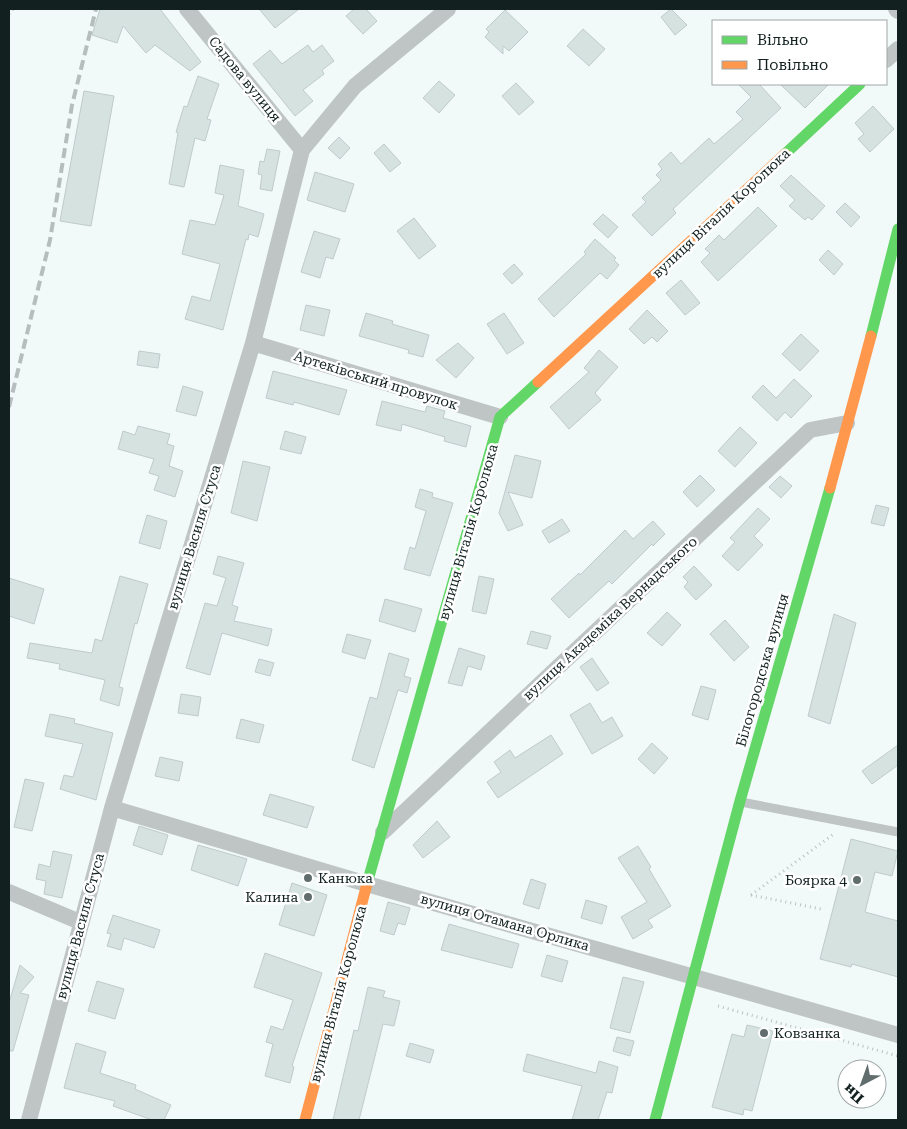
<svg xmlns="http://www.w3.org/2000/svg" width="907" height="1129" font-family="'Roboto Serif',serif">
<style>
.building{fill:#d6e2e0;stroke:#bfcbca}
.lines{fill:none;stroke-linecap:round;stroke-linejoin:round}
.path{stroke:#bac0bf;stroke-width:3;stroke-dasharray:1 4;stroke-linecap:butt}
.lane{stroke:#bfc4c4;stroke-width:9}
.street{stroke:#bfc4c4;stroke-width:16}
.fast{stroke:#63d668;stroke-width:11}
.slow{stroke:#ff974d;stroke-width:11}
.rail{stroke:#b6bebd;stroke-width:4;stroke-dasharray:10 5;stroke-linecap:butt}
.poi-dot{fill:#606d6c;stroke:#fff;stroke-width:2}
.labels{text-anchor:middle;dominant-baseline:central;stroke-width:5;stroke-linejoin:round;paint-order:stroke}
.street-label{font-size:14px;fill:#122120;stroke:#fff}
.poi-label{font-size:14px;fill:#122120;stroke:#fff;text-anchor:start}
</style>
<rect width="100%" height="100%" fill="#f2faf9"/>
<!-- building -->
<path class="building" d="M100 9H160L201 62 190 71 155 45 146 53 123 26 117 43 92 35Z
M259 9H299L275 28Z
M354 9H366L377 21 363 34 346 16Z
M671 9 687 25 675 35 661 17Z
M505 10 528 32 509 51 503 46V54L485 37 489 32 486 29Z
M583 29 605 49 589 66 567 46Z
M308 45 313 52 322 45 334 61 322 70 324 74 303 90 313 101 295 116 253 64 270 50 282 64Z
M198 76 219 84 207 119 211 120 205 141 195 138 184 187 169 184 178 133 176 132 184 106 187 107Z
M439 81 455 95 439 113 423 98Z
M516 83 534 102 519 115 502 96Z
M738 84H759L781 108 673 209 676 213 652 236 632 215 646 202 642 198 661 180 656 175 662 169 658 164 671 152 681 164 709 138 714 144 743 119 736 112 751 97Z
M780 84H829L805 108Z
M84 91 114 96 91 226 60 221Z
M873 106 894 129 870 152 858 139 864 134 855 123Z
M339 137 350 148 340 159 328 148Z
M384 144 401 163 390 172 374 153Z
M267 149 280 151 272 191 260 189 262 175 258 174 260 161 264 162Z
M220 165 244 170 238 206 264 214 258 237 249 234 248 240 246 239 223 330 185 319 192 296 210 301 220 264 182 254 190 220 215 225 224 195 215 193Z
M315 172 354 184 345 212 307 200Z
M791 175 825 206 812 220 808 217 805 220 789 206 795 200 780 186Z
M845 203 860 217 851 227 836 212Z
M758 207 777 226 718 281 701 262 710 253 705 249 719 235 724 240Z
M603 214 618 227 608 238 593 224Z
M414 218 436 246 419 259 397 231Z
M314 231 340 239 333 259 326 257 320 278 301 272Z
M595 239 616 258 614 260 619 265 607 279 600 273 554 317 538 299 586 254 584 252Z
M828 250 843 264 834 275 819 260Z
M514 264 523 274 512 284 503 274Z
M681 280 700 303 685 315 666 293Z
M306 305 330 310 324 336 300 330Z
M647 310 668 331 657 342 652 337 644 344 629 329Z
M366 313 393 321 392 324 429 335 423 357 408 353 409 350 359 336Z
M504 313 524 343 507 354 487 324Z
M801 334 819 351 800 371 782 354Z
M458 343 474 358 456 378 436 360Z
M599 350 618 367 595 393 601 400 569 429 550 407 589 372 584 368Z
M139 351 160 354 158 368 137 365Z
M273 371 347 390 339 415 294 402 293 405 266 398Z
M794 379 812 396 791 418 785 412 777 421 752 397 763 385 776 398Z
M183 386 203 392 196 416 176 411Z
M382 401 425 412 427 406 445 411 443 418 471 426 466 447 444 441 445 437 402 424 401 431 376 425Z
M138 426 170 434 167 444 174 446 169 466 183 471 175 497 154 490 159 476 149 473 154 459 118 449 123 431 135 435Z
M740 427 757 443 735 467 718 451Z
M285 431 306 437 301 454 280 449Z
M515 455 541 461 532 498 508 492 523 525 508 531 499 513Z
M243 461 270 467 257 521 231 513Z
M700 475 715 490 697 507 683 492Z
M780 476 792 486 781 498 769 487Z
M420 489 433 493 432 497 453 503 430 576 404 569 410 547 415 549 426 511 415 507Z
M876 505 889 508 884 526 871 523Z
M758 508 770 519 754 536 763 545 738 571 722 556 735 542 730 538Z
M147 515 167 521 160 549 139 543Z
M562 519 570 531 549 543 542 531Z
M653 521 665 534 653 546 652 544 612 584 609 581 569 618 551 599 579 573 580 575 625 530 633 539Z
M218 556 244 563 232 605 238 607 234 621 272 629 268 646 222 633 210 675 186 668 205 603 217 606 226 578 213 574Z
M694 566 712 585 696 600 684 587 688 582 683 577Z
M120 576 148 584 137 624 135 623 119 687 123 688 119 706 100 700 105 680 59 669 60 664 27 658 30 643 92 653 95 639 102 641Z
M479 576 494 579 486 614 472 611Z
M9 578 44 589 34 624 9 616Z
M385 599 422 609 415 632 379 621Z
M667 612 681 625 662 646 647 633Z
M834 614 856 623 830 724 808 716Z
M725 620 749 647 734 661 710 634Z
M531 631 551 636 547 649 527 644Z
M347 634 371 640 365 659 342 652Z
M459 648 485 656 481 670 468 666 462 686 448 683Z
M389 653 409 659 404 676 411 678 407 693 398 690 374 768 352 760 370 697 377 699Z
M592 658 609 683 597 691 580 667Z
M259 659 274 663 270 676 255 672Z
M701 686 716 690 708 720 692 715Z
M181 694 201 697 198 716 178 713Z
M590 703 602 723 612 717 623 736 592 754 570 715Z
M50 714 75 719 74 723 113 733 96 800 60 789 64 775 73 777 83 744 45 736Z
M241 719 264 725 259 743 236 738Z
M551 735 563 754 498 798 487 782 501 772 494 762 510 750 515 758Z
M652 743 668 758 654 774 638 759Z
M898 745V765L872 784 862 771Z
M160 757 183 762 179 781 155 776Z
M25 779 44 783 32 831 14 827Z
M270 794 314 807 307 828 263 815Z
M437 821 450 837 423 858 413 845Z
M139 826 168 835 162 855 133 845Z
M851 839 898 851 892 876 875 872 865 912 898 921V977L852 964 851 967 820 959Z
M198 845 247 859 238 886 191 870Z
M638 846 651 867 649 869 671 906 648 920 653 927 633 939 621 917 647 902 618 858Z
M53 851 72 855 62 898 44 894 46 881 36 879 39 864 50 867Z
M531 879 546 884 539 909 523 904Z
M292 883 327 895 314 936 279 925Z
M586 900 607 906 602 924 581 918Z
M388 902 410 908 405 925 398 923 394 935 380 931Z
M113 915 160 930 154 948 124 938 121 950 107 946 111 934 107 933Z
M449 924 519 944 512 968 441 950Z
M265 953 322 973 292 1066 294 1067 290 1083 265 1076 273 1044 266 1042 271 1026 283 1030 293 1000 254 987Z
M547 955 568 961 562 982 541 976Z
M20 965 34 977 20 993 29 995 13 1051H9V1003Z
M623 977 644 982 630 1033 610 1028Z
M97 981 124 989 115 1019 88 1011Z
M368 987 385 991 383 997 400 1001 394 1026 383 1024 359 1120H333L354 1030 358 1031Z
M747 1025 773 1031 752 1111 744 1109 743 1115 712 1107 732 1034 744 1037Z
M617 1037 634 1041 630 1056 613 1051Z
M76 1043 106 1052 100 1073 136 1085 135 1089 171 1105 164 1120H152L113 1106 115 1101 64 1088Z
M410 1043 434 1050 430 1063 406 1056Z
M527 1054 596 1073 599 1061 618 1067 612 1093 607 1092 598 1120H572L582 1086 523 1071Z"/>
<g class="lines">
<!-- path -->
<path class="path" d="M9 14 13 9
M751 895 835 833
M751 895 821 909
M718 1006 898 1056"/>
<!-- lane -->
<path class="lane" d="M741 802 898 832"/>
<!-- street -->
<path class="street" d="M187 9 302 150
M896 9 898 11
M886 60 898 49
M253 343 500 417
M112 808 367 884 898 1035
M383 832 810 430 847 423
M9 892 80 922
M29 1120 112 808 253 343 302 150 355 86 448 9"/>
<!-- fast -->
<path class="fast" d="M785 154 860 84
M871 336 898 229
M368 880 500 417 538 382
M655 1120 740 801 830 488"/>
<!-- slow -->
<path class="slow" d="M538 382 785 154
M830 488 871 336
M305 1120 368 880"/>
<!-- rail -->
<path class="rail" d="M9 407 50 240 72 105 96 9"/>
</g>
<!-- markers -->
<g class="poi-dot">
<circle cx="308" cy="878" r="5"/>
<circle cx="857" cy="880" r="5"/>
<circle cx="308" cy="897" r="5"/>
<circle cx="764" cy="1033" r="5"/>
</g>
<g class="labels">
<!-- street labels -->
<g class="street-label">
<text transform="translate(245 79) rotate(51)">Садова вулиця</text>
<text transform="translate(721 213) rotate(-43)">вулиця Віталія Королюка</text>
<text transform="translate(376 380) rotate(17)">Артеківський провулок</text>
<text transform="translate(468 532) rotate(-74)">вулиця Віталія Королюка</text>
<text transform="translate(194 537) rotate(-73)">вулиця Василя Стуса</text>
<text transform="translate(610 618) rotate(-43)">вулиця Академіка Вернадського</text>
<text transform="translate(762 670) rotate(-74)">Білогородська вулиця</text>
<text transform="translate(505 922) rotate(16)">вулиця Отамана Орлика</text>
<text transform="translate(80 926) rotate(-75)">вулиця Василя Стуса</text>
<text transform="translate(338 994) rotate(-75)">вулиця Віталія Королюка</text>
</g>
<!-- poi labels -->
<g class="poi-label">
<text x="318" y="878">Канюка</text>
<text x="847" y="880" text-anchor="end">Боярка 4</text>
<text x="298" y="897" text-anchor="end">Калина</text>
<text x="774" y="1033">Ковзанка</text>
</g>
</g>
<!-- border -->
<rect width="907" height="1129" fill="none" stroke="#122120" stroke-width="20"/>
<!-- legend -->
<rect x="712" y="20" width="175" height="65" fill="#ffffff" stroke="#a0a6a6"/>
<rect x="722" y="36" width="25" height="8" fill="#63d668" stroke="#a0a6a6"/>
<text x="757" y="45" font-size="15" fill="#122120">Вільно</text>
<rect x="722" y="61" width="25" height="8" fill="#ff974d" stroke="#a0a6a6"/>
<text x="757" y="70" font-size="15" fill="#122120">Повільно</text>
<!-- north arrow -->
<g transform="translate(862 1084) rotate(221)"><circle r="24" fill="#ffffff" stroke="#a0a6a6"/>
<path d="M0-4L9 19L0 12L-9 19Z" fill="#606d6c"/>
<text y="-8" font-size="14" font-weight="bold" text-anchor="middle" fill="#122120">Пн</text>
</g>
</svg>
